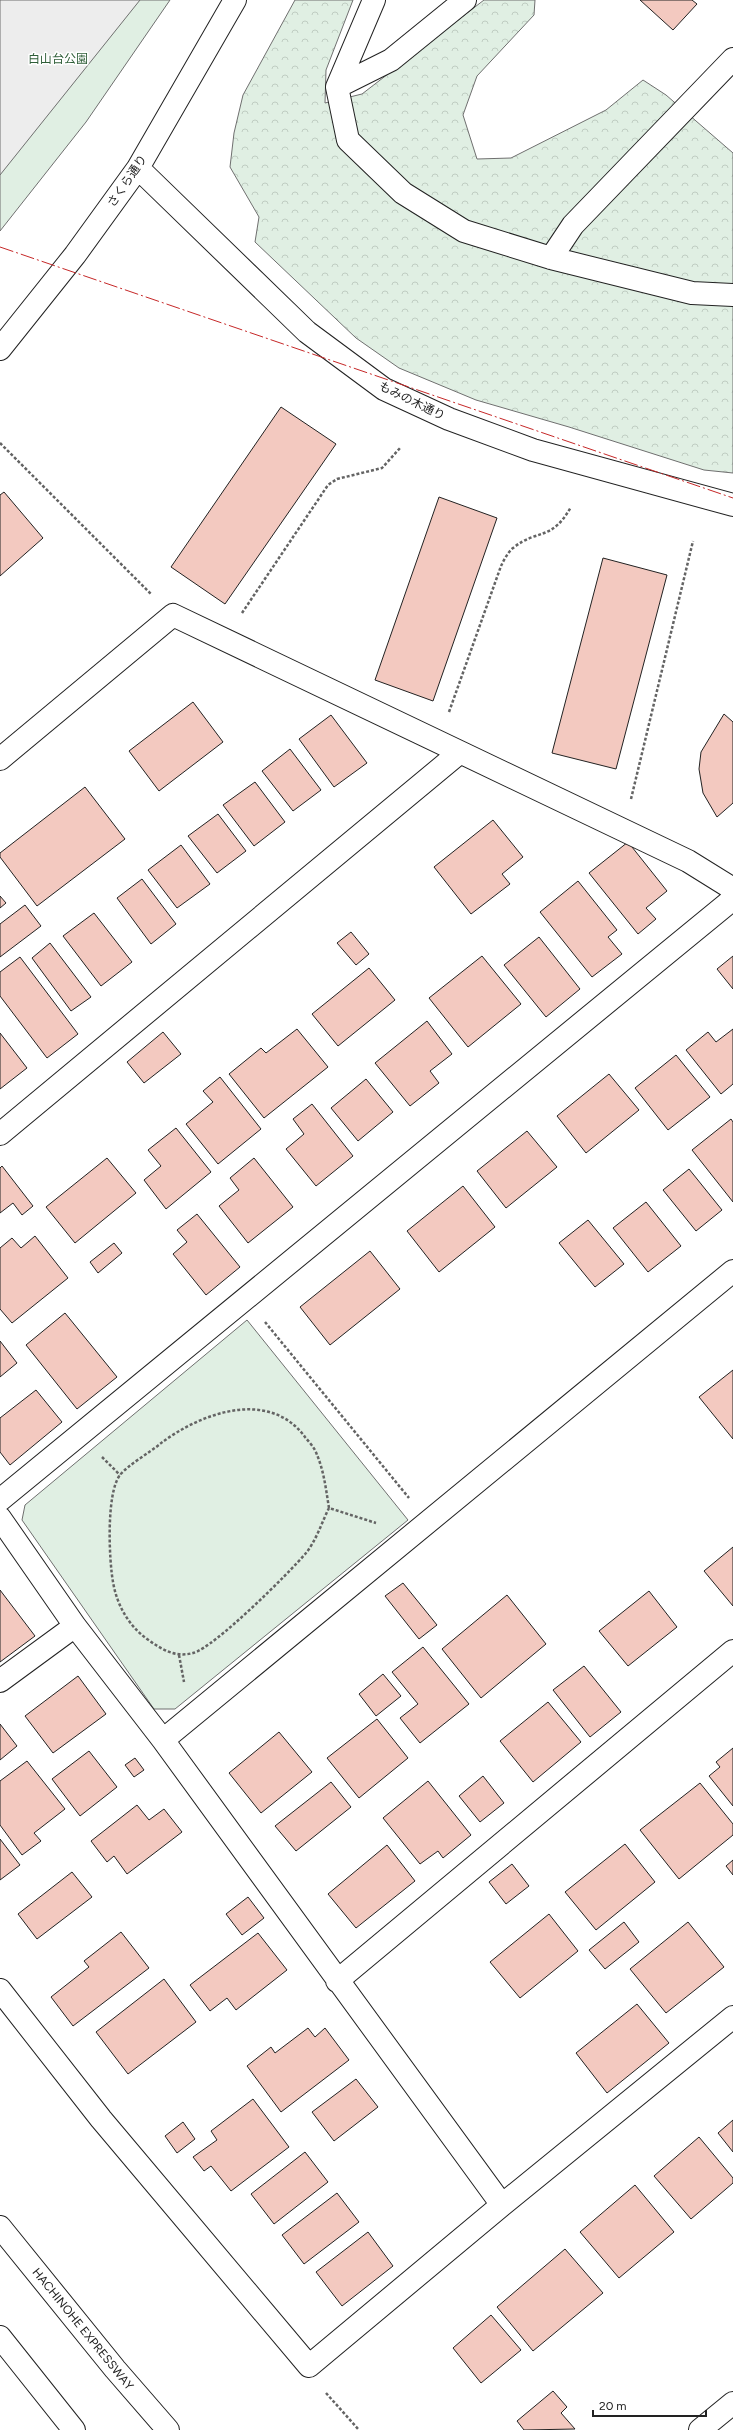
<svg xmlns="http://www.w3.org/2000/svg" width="733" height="2430" font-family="Figtree,'Noto Sans JP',sans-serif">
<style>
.green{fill:#e0efe3;stroke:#6f6f6f}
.forest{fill:url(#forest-crowns);stroke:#6f6f6f}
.parking{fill:#ededed;stroke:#6f6f6f}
.building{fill:#f3c9c0;stroke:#222}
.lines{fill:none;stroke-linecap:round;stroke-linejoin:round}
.minor-casing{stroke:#222;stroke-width:24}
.highway-casing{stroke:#222;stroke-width:24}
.path{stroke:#646464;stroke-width:2.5;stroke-dasharray:3 2;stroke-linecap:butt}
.minor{stroke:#fff;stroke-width:22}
.highway{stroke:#fff;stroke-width:22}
.power{stroke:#c62828;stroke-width:1;stroke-dasharray:14 3 2 3;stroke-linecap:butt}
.labels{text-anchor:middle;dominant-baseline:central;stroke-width:3;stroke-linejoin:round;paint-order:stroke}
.park-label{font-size:12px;fill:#2f5e38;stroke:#fff}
.street-label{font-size:12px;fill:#222;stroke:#fff}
</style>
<defs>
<pattern id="forest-crowns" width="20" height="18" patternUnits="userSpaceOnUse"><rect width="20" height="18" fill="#e0efe3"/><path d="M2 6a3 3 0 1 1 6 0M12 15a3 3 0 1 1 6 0" fill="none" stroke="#c0cdc2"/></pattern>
</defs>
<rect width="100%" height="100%" fill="#fff"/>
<!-- green -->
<path class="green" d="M0 0H170L86 122 0 231Z
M247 1320 408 1520 175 1709H154L22 1520 25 1505Z"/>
<!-- forest -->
<path class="forest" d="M295 0H353L326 70 325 103 362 94 484 0H535L534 15 477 76 463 115 477 159 511 158 606 110 643 80 666 95 733 153V473L704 470 569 427 476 400 399 368 356 338 255 242 259 217 230 167 234 133 243 95Z"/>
<!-- parking -->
<path class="parking" d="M0 0H140L0 175Z"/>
<!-- building -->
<path class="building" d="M640 0H692L697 4 673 30Z
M281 407 336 444 225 604 171 567Z
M4 492 43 538 0 576V495Z
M439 497 497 518 433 701 375 680Z
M603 558 667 575 616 769 552 753Z
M193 702 223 742 159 791 129 751Z
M724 714 733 722V803L717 817 703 793 699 769 701 752Z
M331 715 367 763 334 787 299 739Z
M290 749 321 790 293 811 262 771Z
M255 782 285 822 254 846 223 805Z
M85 787 125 839 37 906 0 857V853Z
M218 814 246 851 217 873 188 836Z
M493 820 523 857 502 874 510 884 471 914 434 867Z
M628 842 667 891 646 908 656 919 638 934 589 873Z
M181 845 210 884 177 908 148 870Z
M142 879 176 924 151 944 117 898Z
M578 881 617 930 608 937 622 954 592 977 540 912Z
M0 896 6 903 0 908Z
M25 905 41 926 0 957V924Z
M94 913 132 962 101 986 63 936Z
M351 932 369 954 356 965 337 943Z
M539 937 580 989 546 1017 504 965Z
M50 943 91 997 71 1011 32 958Z
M482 956 521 1004 468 1047 429 998Z
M733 956V989L717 969Z
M20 957 78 1034 47 1058 0 996V972Z
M369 968 395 1000 338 1046 312 1014Z
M427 1021 452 1054 430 1071 439 1083 410 1106 375 1063Z
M297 1029 328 1067 264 1118 229 1074 261 1048 266 1053Z
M733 1029V1084L721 1094 686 1050 708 1032 716 1042Z
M163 1032 181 1054 144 1083 127 1062Z
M0 1033 27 1068 0 1089Z
M676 1055 710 1097 668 1130 635 1088Z
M609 1074 639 1110 586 1153 557 1116Z
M220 1077 261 1129 218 1164 186 1124 213 1102 203 1091Z
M366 1079 393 1112 358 1141 331 1108Z
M312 1104 353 1156 316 1186 286 1149 304 1134 293 1119Z
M731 1119 733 1122V1202L692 1150Z
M176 1128 211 1172 166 1209 144 1180 161 1166 148 1150Z
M527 1131 557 1167 506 1208 477 1171Z
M107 1158 136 1193 75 1243 46 1207Z
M254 1158 293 1207 248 1243 219 1206 239 1190 230 1178Z
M2 1166 33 1206 22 1215 13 1203 0 1213V1168Z
M689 1169 722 1210 696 1231 663 1190Z
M463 1186 495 1227 439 1272 407 1231Z
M646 1202 681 1246 648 1272 613 1228Z
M197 1214 240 1267 206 1295 173 1254 187 1242 177 1230Z
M588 1220 624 1264 595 1287 559 1243Z
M35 1236 68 1278 12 1323 0 1309V1248L12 1238 21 1248Z
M114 1243 122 1253 98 1273 90 1262Z
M370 1251 400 1289 330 1345 300 1307Z
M65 1313 117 1377 77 1409 26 1345Z
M0 1341 17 1363 0 1377Z
M733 1370V1439L699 1397Z
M36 1390 62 1422 10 1465 0 1452V1418Z
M733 1547V1606L704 1571Z
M403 1583 437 1625 419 1639 385 1596Z
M0 1590 35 1636 0 1662Z
M649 1591 677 1627 628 1666 599 1631Z
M507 1595 546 1644 481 1698 442 1649Z
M423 1647 469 1704 420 1743 400 1718 418 1704 392 1672Z
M584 1666 621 1712 590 1737 553 1690Z
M383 1674 401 1696 376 1716 359 1694Z
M78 1676 106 1714 53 1753 25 1716Z
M548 1702 581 1742 533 1782 500 1741Z
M377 1719 408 1758 359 1798 327 1758Z
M0 1724 17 1746 0 1760Z
M279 1732 312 1772 261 1813 229 1773Z
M733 1748V1806L709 1776 720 1767 716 1762Z
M89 1751 117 1787 80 1816 52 1779Z
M135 1758 144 1770 134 1777 125 1765Z
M27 1761 65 1809 34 1833 41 1841 22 1855 0 1825V1781Z
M483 1776 504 1803 480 1822 459 1796Z
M428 1781 471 1835 443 1858 438 1851 420 1864 383 1818Z
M331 1782 351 1807 296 1851 275 1826Z
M700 1783 733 1824V1835L679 1879 640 1830Z
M137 1805 149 1820 164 1809 182 1832 127 1874 114 1856 107 1862 91 1841Z
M0 1839 20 1865 0 1880Z
M625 1844 655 1882 596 1930 565 1892Z
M387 1845 415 1881 356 1928 328 1894Z
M733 1860V1875L726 1866Z
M512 1864 529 1886 506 1904 489 1882Z
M72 1872 92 1897 37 1939 18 1914Z
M248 1897 264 1918 242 1935 226 1914Z
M549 1914 578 1951 520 1998 490 1962Z
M624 1922 639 1942 605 1969 589 1950Z
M688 1922 724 1967 666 2013 630 1969Z
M121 1932 149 1968 73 2026 51 1997 89 1967 84 1961Z
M258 1933 287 1970 236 2010 227 1998 210 2011 190 1985Z
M164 1979 196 2022 128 2074 96 2032Z
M637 2004 669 2043 607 2093 576 2053Z
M308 2028 315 2037 325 2028 349 2060 281 2112 247 2066 271 2047 275 2053Z
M356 2079 378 2107 334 2141 312 2112Z
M253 2099 289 2147 231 2191 211 2166 204 2171 193 2157 217 2140 211 2131Z
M733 2120V2152L718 2133Z
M183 2122 195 2139 177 2153 165 2136Z
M699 2137 733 2178V2183L691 2219 654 2176Z
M305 2152 328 2182 274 2224 251 2194Z
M635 2185 674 2232 619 2278 580 2232Z
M337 2193 359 2222 304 2264 282 2235Z
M368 2232 393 2266 342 2306 316 2272Z
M565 2249 603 2293 533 2351 497 2307Z
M491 2315 521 2350 481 2383 453 2348Z
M553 2391 567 2407 561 2413 575 2429 524 2430 517 2421Z"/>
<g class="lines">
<defs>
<path id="minor" d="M374 0 337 87 348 140 403 193 464 231 551 258 692 293 733 295
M337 87 391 60 465 0
M138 168 307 332 384 389 449 419 533 450 733 505
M551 258 573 225 733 59
M0 349 75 255 138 168 235 0
M0 759 173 615 688 861 733 889
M0 1134 459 753
M0 1500 733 899
M0 1518 75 1626 163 1740 502 2205
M0 1681 75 1626
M163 1740 733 1271
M337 1981 733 1651
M0 1990 101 2119 309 2366 502 2205 733 2017
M700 2430 733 2403"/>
<path id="highway" d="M0 2227 115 2369 168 2430
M0 2337 74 2430"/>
</defs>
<!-- minor casing -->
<use href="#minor" class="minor-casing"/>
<!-- highway casing -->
<use href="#highway" class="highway-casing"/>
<!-- path -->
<path class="path" d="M0 443 151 594
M242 613 328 485 337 479 382 468 401 447
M449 712 501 566C504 560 508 552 513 548 538 528 551 542 571 507
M631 799 693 541
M265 1322 409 1498
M102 1457 120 1475
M329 1508C326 1490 324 1471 317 1455 315 1448 309 1442 305 1437 269 1388 200 1413 160 1444 149 1453 128 1465 120 1475 106 1493 109 1560 113 1582 117 1605 128 1625 147 1639 161 1649 175 1658 193 1653 214 1648 290 1572 306 1553 316 1541 322 1522 329 1508L376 1523
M179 1655 184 1682
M326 2393 359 2430"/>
<!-- minor -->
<use href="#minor" class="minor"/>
<!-- highway -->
<use href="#highway" class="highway"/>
<!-- power -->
<path class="power" d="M0 247 733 498"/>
</g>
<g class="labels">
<!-- park labels -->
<g class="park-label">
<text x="58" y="59">白山台公園</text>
</g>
<!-- street labels -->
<g class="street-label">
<text transform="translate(127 181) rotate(-56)">さくら通り</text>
<text transform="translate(412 401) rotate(26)">もみの木通り</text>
<text transform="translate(83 2329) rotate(51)">HACHINOHE EXPRESSWAY</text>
</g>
</g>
<!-- scale -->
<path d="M593 2410v6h113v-6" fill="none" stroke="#222222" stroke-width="2"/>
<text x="599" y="2410" font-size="12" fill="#222222" stroke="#ffffff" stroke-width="3" paint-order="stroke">20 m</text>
</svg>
